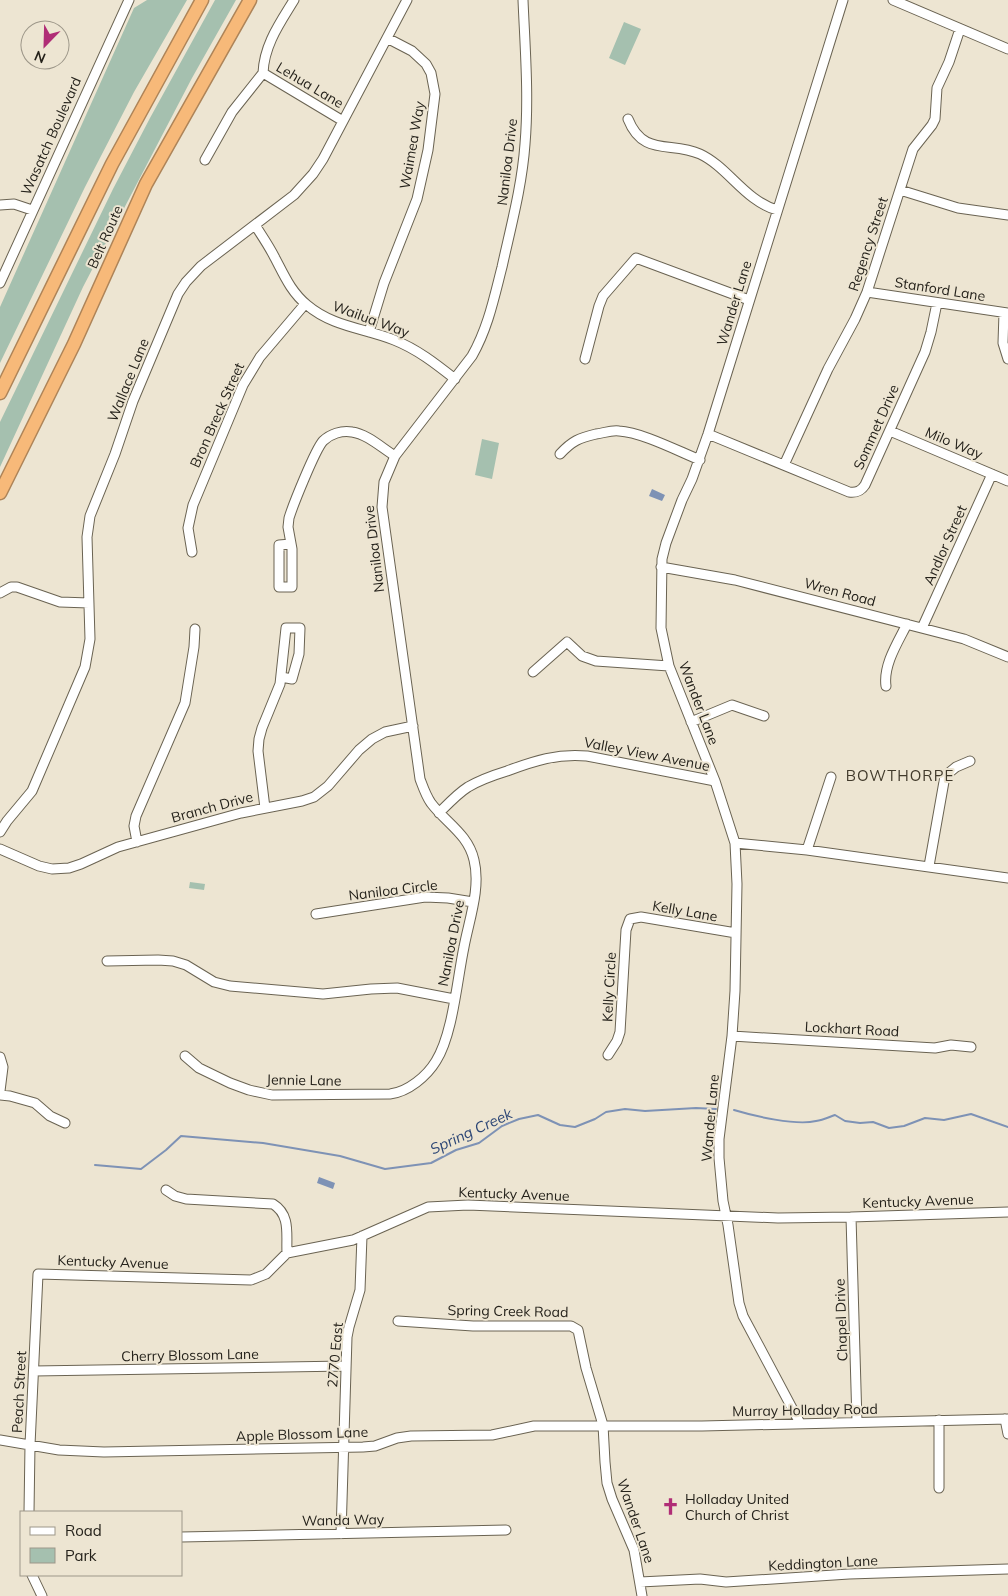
<svg xmlns="http://www.w3.org/2000/svg" width="1008" height="1596" font-family="Mulish,sans-serif">
<style>
.green{fill:#a5c0af}
.water{fill:#7e92b5}
.lines{fill:none;stroke-linecap:round;stroke-linejoin:round}
.stream{stroke:#7e92b5;stroke-width:2}
.minor-casing{stroke:#6a6352;stroke-width:11}
.highway-casing{stroke:#ae8458;stroke-width:15}
.minor{stroke:#fff;stroke-width:9}
.highway{stroke:#f7b979;stroke-width:12}
.labels{text-anchor:middle;dominant-baseline:central;stroke-width:4;stroke-linejoin:round;paint-order:stroke}
.street-label{font-size:14px;fill:#25221b;stroke:#ede5d2}
.poi-label{font-size:14px;fill:#25221b;stroke:#ede5d2;text-anchor:start}
.neighbourhood-label{font-size:15px;letter-spacing:1px;fill:#413a2b;stroke:#ede5d2}
.water-label{font-size:15px;font-style:italic;fill:#2c4675;stroke:#ede5d2}
</style>
<rect width="100%" height="100%" fill="#ede5d2"/>
<!-- green -->
<path class="green" d="M147 0H187L134 92 85 187 0 363V307L134 8Z
M215 0H236L192 78 83 287 0 467V422L113 189 150 118Z
M624 22 641 29 625 65 609 58Z
M482 439 499 443 492 479 475 475Z
M190 882 205 884 204 890 189 888Z"/>
<!-- water -->
<path class="water" d="M652 489 665 495 662 501 649 496Z
M319 1177 335 1183 333 1189 317 1183Z"/>
<g class="lines">
<!-- stream -->
<path class="stream" d="M734 1110C754 1116 796 1126 816 1121 823 1120 829 1117 835 1115L845 1121 860 1123 873 1122 889 1128 904 1126 925 1118 944 1120 971 1114 1008 1127
M95 1165 141 1169 166 1150 181 1136 263 1143 340 1156 385 1169 431 1163 456 1150 479 1143 502 1126 519 1119 538 1115 560 1125 575 1127 595 1119 606 1112 625 1109 645 1111 696 1108 716 1109"/>
<defs>
<path id="minor" d="M893 0 1008 49
M263 73 343 121
M263 73C264 45 280 23 294 0
M628 119C643 157 671 141 700 154 728 167 745 201 777 210
M205 160 232 112 263 73
M900 190 958 208 1008 215
M0 205 14 204 32 210
M255 225C262 236 269 246 275 258 284 275 291 292 307 305 333 327 364 328 394 340 417 349 436 364 455 379
M0 283 129 0
M867 292 1008 313
M1004 313 1003 343 1008 359
M369 332 384 283 417 199 428 150 435 94 431 73 426 64 412 51 387 38
M585 359 599 306 603 296 636 258 749 300
M890 431 1008 481
M708 434 849 492C857 493 861 491 865 485L925 352 931 332 937 303
M560 454C572 441 579 438 596 434 604 433 611 430 619 431 641 432 678 451 700 460
M784 465 828 369 855 319 867 292 913 149 932 125 935 119 937 88 949 62 960 29
M291 544 279 545V587H292V549L288 527 289 518C293 505 315 450 323 441 330 434 342 430 352 432 367 434 382 448 395 456
M192 552 188 528 193 505 243 385 260 357 305 304
M661 567 735 580 964 639 1008 657
M0 593 11 587H17L60 602 89 603
M922 628 992 474
M533 672 567 642 582 656 596 661 669 666
M886 686C883 665 898 642 907 624
M691 722 732 705 764 716
M265 808 258 751 259 739 262 728 280 684 286 628H300L299 654 292 679 281 677
M439 813C448 804 457 794 468 787 480 780 494 775 507 771 534 761 558 753 587 756L715 781
M0 832 7 821 32 791 85 667 90 639 87 537 90 516 115 454 133 401 178 294 186 282 201 266 294 195 313 174 323 159 407 0
M137 842 134 826 136 816 185 703 194 647 195 629
M735 843 807 850 1008 878
M0 849 39 866 52 869 69 868 81 864 118 847 241 813 302 801 314 797 328 786 359 750 372 739 385 732 413 726
M807 850 831 777
M929 866 945 776 956 767 970 761
M316 914 425 897 448 898 473 902
M107 961 158 960 173 961 186 965 214 982 230 986 323 994 371 989 397 988 454 999
M732 1036 935 1048 951 1045 971 1047
M608 1055 617 1041 620 1032 626 930 630 919 641 917 736 933
M185 1056 199 1068 230 1083 249 1090 272 1095 390 1094C408 1092 427 1076 436 1061 453 1034 457 980 464 947 469 920 481 888 474 860 468 834 446 823 431 803 426 796 423 787 420 779L382 507 384 482 395 456 472 356C488 328 494 298 502 267 511 226 522 186 525 144 529 96 525 48 523 0
M0 1057 3 1067 0 1091
M0 1095 10 1096 35 1103 50 1116 65 1123
M166 1190 175 1196 186 1199 273 1204C291 1215 286 1235 287 1253
M851 1217 857 1422
M398 1321 473 1326H571L578 1330 586 1368 603 1425 605 1462 607 1483 612 1499 634 1550 642 1596
M34 1371 346 1366
M1005 1419 1008 1434
M800 1423 743 1316 739 1303 728 1225 723 1201 719 1158V1139L732 1036 735 991 737 884 735 843 715 781 669 666 661 628 662 559 666 543 682 500 692 479 708 434 843 0
M0 1440 59 1450 104 1452 363 1447 375 1446 397 1438 411 1436 492 1435 534 1426H702L1008 1419
M939 1488V1420
M29 1512 30 1445 38 1274 251 1280 266 1274 287 1253 353 1240 428 1207 468 1205 778 1218 851 1217 1008 1212
M341 1534 347 1337 349 1327 360 1290 362 1236
M181 1537 506 1530
M32 1575 42 1596
M640 1582 700 1579 726 1582 849 1574 1008 1569"/>
<path id="highway" d="M0 393 112 164 202 0
M0 493 74 344 146 184 250 0"/>
</defs>
<!-- minor casing -->
<use href="#minor" class="minor-casing"/>
<!-- highway casing -->
<use href="#highway" class="highway-casing"/>
<!-- minor -->
<use href="#minor" class="minor"/>
<!-- highway -->
<use href="#highway" class="highway"/>
</g>
<!-- icons -->
<defs>
<symbol id="church-bare" viewBox="-9 -9 18 18"><path d="M-1.2-6h2.4v3.5h3.3v2.4h-3.3V6h-2.4V-.1h-3.3v-2.4h3.3Z" fill="#b02d76" stroke="#ede5d2" stroke-width="2.5" paint-order="stroke"/></symbol>
</defs>
<g fill-rule="evenodd">
<use href="#church-bare" x="658" y="1494" width="25" height="25"/>
</g>
<g class="labels">
<!-- street labels -->
<g class="street-label">
<text transform="translate(310 85) rotate(31)">Lehua Lane</text>
<text transform="translate(51 136) rotate(-66)">Wasatch Boulevard</text>
<text transform="translate(412 145) rotate(-80)">Waimea Way</text>
<text transform="translate(507 162) rotate(-83)">Naniloa Drive</text>
<text transform="translate(105 237) rotate(-66)">Belt Route</text>
<text transform="translate(868 244) rotate(-72)">Regency Street</text>
<text transform="translate(940 289) rotate(9)">Stanford Lane</text>
<text transform="translate(734 303) rotate(-73)">Wander Lane</text>
<text transform="translate(371 319) rotate(20)">Wailua Way</text>
<text transform="translate(128 380) rotate(-68)">Wallace Lane</text>
<text transform="translate(217 415) rotate(-66)">Bron Breck Street</text>
<text transform="translate(876 427) rotate(-66)">Sommet Drive</text>
<text transform="translate(954 443) rotate(23)">Milo Way</text>
<text transform="translate(945 545) rotate(-66)">Andlor Street</text>
<text transform="translate(374 549) rotate(-97)">Naniloa Drive</text>
<text transform="translate(840 592) rotate(15)">Wren Road</text>
<text transform="translate(699 703) rotate(69)">Wander Lane</text>
<text transform="translate(647 754) rotate(11)">Valley View Avenue</text>
<text transform="translate(212 807) rotate(-15)">Branch Drive</text>
<text transform="translate(393 890) rotate(-7)">Naniloa Circle</text>
<text transform="translate(685 911) rotate(10)">Kelly Lane</text>
<text transform="translate(451 943) rotate(-79)">Naniloa Drive</text>
<text transform="translate(609 987) rotate(-87)">Kelly Circle</text>
<text transform="translate(852 1029) rotate(3)">Lockhart Road</text>
<text transform="translate(304 1080) rotate(1)">Jennie Lane</text>
<text transform="translate(710 1118) rotate(-85)">Wander Lane</text>
<text transform="translate(514 1194) rotate(2)">Kentucky Avenue</text>
<text transform="translate(918 1201) rotate(-2)">Kentucky Avenue</text>
<text transform="translate(113 1262) rotate(2)">Kentucky Avenue</text>
<text transform="translate(508 1311) rotate(1)">Spring Creek Road</text>
<text transform="translate(841 1320) rotate(-92)">Chapel Drive</text>
<text transform="translate(190 1355) rotate(-1)">Cherry Blossom Lane</text>
<text transform="translate(335 1355) rotate(-85)">2770 East</text>
<text transform="translate(19 1392) rotate(-87)">Peach Street</text>
<text transform="translate(805 1410) rotate(-1)">Murray Holladay Road</text>
<text transform="translate(302 1434) rotate(-2)">Apple Blossom Lane</text>
<text transform="translate(343 1520) rotate(-1)">Wanda Way</text>
<text transform="translate(636 1521) rotate(71)">Wander Lane</text>
<text transform="translate(823 1563) rotate(-3)">Keddington Lane</text>
</g>
<!-- poi labels -->
<g class="poi-label">
<text x="685" y="1499">Holladay United<tspan x="685" dy="16">Church of Christ</tspan></text>
</g>
<!-- neighbourhood labels -->
<g class="neighbourhood-label">
<text x="900" y="775">BOWTHORPE</text>
</g>
<!-- water labels -->
<g class="water-label">
<text transform="translate(471 1131) rotate(-25)">Spring Creek</text>
</g>
</g>
<!-- legend -->
<rect x="20" y="1511" width="162" height="65" fill="#ede5d2" stroke="#9d9789"/>
<rect x="30" y="1527" width="25" height="8" fill="#ffffff" stroke="#9d9789"/>
<text x="65" y="1536" font-size="15" fill="#25221b">Road</text>
<rect x="30" y="1548" width="25" height="15" fill="#a5c0af" stroke="#9d9789"/>
<text x="65" y="1561" font-size="15" fill="#25221b">Park</text>
<!-- north arrow -->
<g transform="translate(45 45) rotate(203)"><circle r="24" fill="#ede5d2" stroke="#9d9789"/>
<path d="M0-4L9 19L0 12L-9 19Z" fill="#b02d76"/>
<text y="-8" font-size="14" font-weight="bold" text-anchor="middle" fill="#25221b">N</text>
</g>
</svg>
